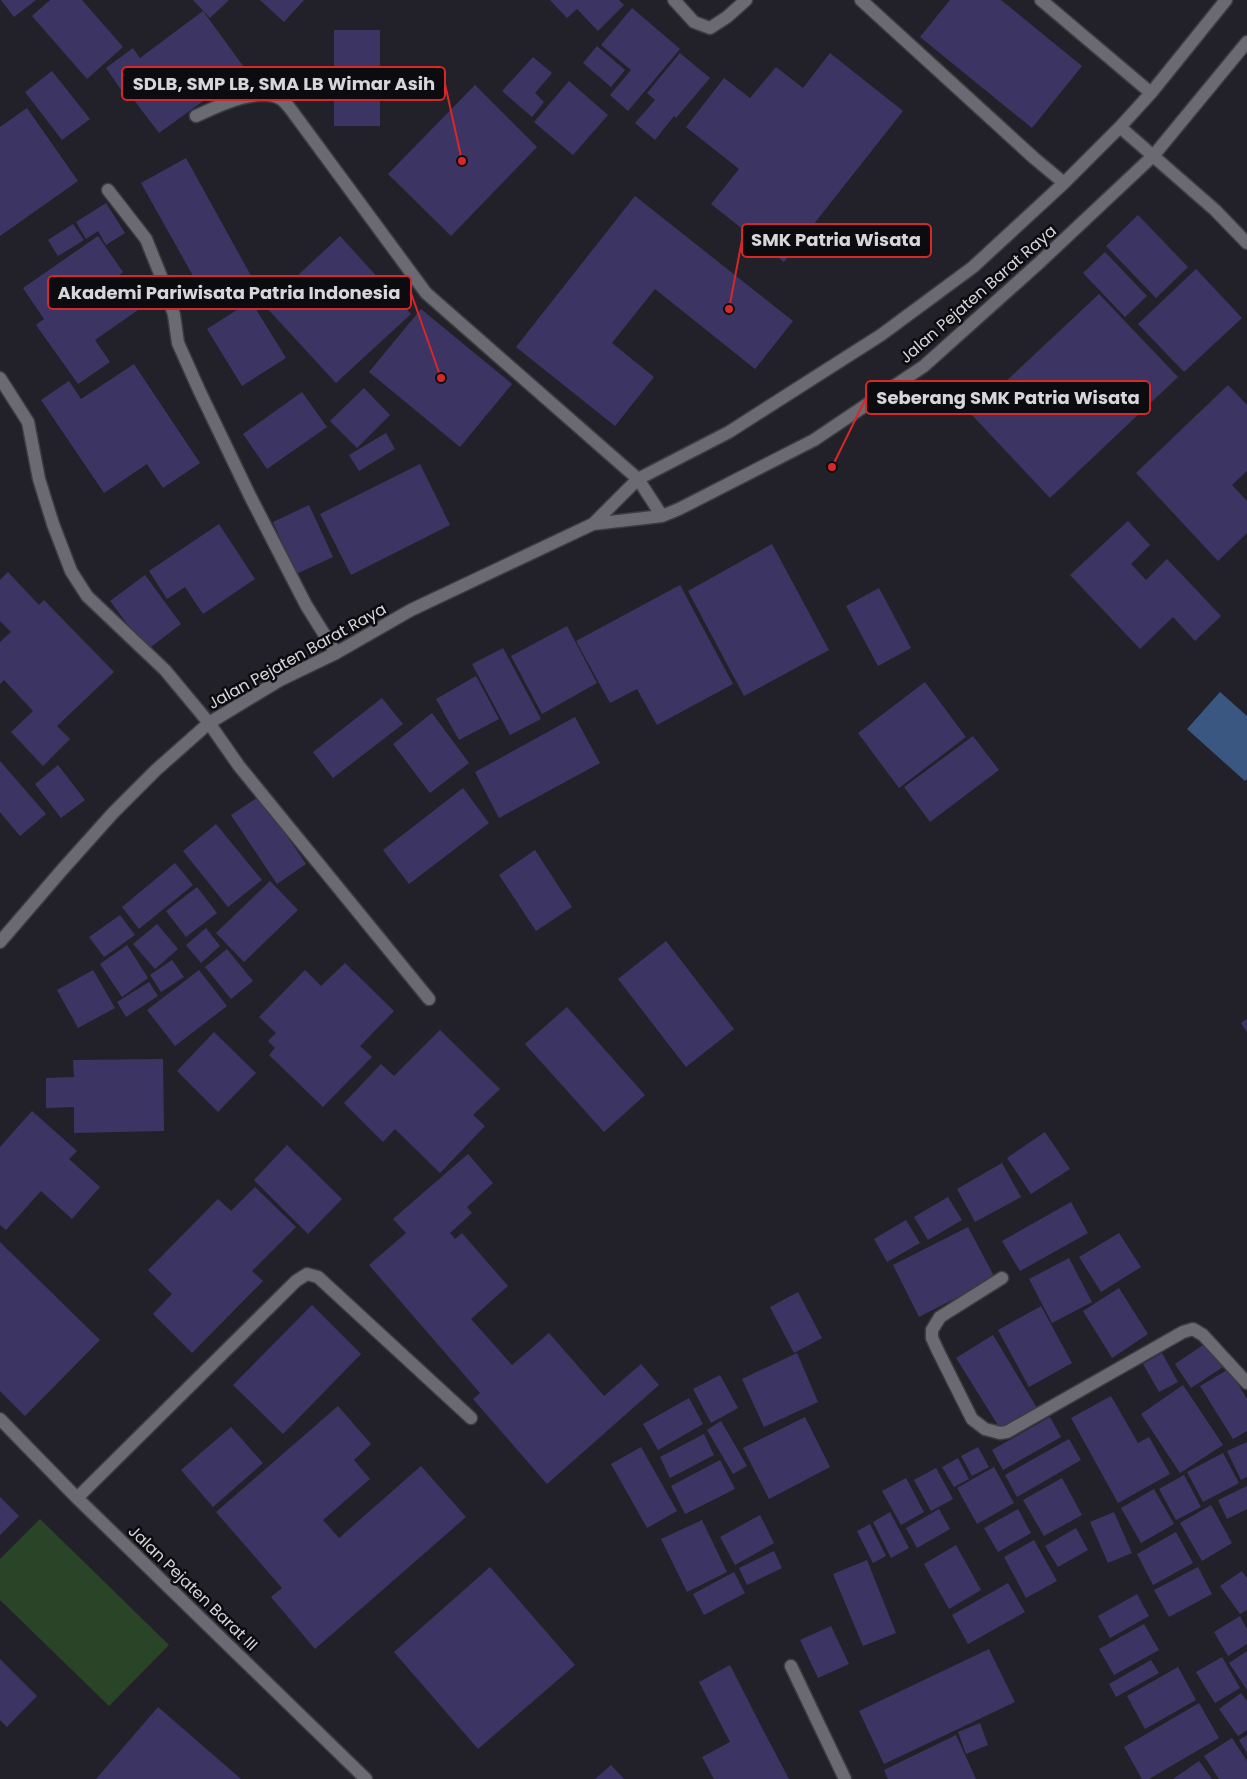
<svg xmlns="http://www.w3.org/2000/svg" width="1247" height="1779" font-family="Poppins,sans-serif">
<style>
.green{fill:#294427}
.water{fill:#3a5781}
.building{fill:#3c3563}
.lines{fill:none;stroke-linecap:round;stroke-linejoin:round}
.minor-casing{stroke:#3c3c41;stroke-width:15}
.minor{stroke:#6b6a73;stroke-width:12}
.labels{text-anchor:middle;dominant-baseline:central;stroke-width:5;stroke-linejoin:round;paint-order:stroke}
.street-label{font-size:16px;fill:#d6d6db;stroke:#0c0b0f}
.leader{fill:none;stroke:#d62828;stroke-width:2}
.callout-dot{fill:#d62828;stroke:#0c0b0f;stroke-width:2}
.callout{fill:#0c0b0f;stroke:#d62828;stroke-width:2}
.callout-label{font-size:18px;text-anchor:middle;font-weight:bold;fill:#d6d6db}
</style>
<rect width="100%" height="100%" fill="#222129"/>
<!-- green -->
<path class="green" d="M40 1519 169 1645 109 1706 0 1600V1559Z"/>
<!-- water -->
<path class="water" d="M1220 692 1247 716V779L1245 781 1187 729Z"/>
<!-- building -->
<path class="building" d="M1 0H36L14 17Z
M50 0H82L123 47 87 79 32 16Z
M193 0H229L210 18Z
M260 0H304L284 22Z
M550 0H619L624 5 598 31 577 9 567 18Z
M950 0H1001L1082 66 1032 128 920 37Z
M632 8 680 49 628 111 610 95 631 70 601 45Z
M203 11 246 70 159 133 134 100 155 85 148 76 124 94 106 68 133 48 140 58Z
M334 30H380V126H334Z
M597 46 625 70 611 87 583 63Z
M680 53 710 78 676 118 674 116 655 140 635 123 655 100 647 93Z
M830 53 903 111 784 262 711 204 739 169 686 127 724 78 750 98 776 67 803 88Z
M533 57 552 73 535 93 544 102 532 117 502 91Z
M52 71 90 119 62 140 25 92Z
M569 81 608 115 573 155 534 122Z
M475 85 537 147 451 236 388 174Z
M27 108 78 181 0 236V127Z
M186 158 255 283 211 308 141 183Z
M635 196 793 321 755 369 655 289 612 343 654 377 615 426 516 347Z
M106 203 125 233 106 245 98 231 86 239 76 222Z
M1138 215 1188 267 1156 298 1106 246Z
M73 224 84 240 58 256 48 240Z
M98 236 123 272 116 278 138 310 95 340 110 362 78 384 36 325 44 319 23 288Z
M340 236 411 314 336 383 265 306Z
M1105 252 1147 296 1125 317 1083 273Z
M1196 269 1242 318 1184 372 1138 324Z
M1099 294 1178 377 1050 498 971 414Z
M251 301 286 358 242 386 207 329Z
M421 309 512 384 460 447 369 372Z
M134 364 200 463 163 488 147 464 104 493 41 400 69 381 81 399Z
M1228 385 1247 405V471L1232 485 1247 501V533L1218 561 1136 473Z
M364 388 390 415 357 448 330 421Z
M302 392 327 427 267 469 243 434Z
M386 433 395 449 359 471 349 455Z
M420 464 450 525 351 575 320 514Z
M309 505 333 557 296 574 273 522Z
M1128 521 1150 545 1131 564 1146 580 1167 559 1221 616 1195 641 1173 617 1140 649 1070 575Z
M219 524 255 579 203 614 185 587 167 599 149 571Z
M772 544 829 650 744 696 688 591Z
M8 572 39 605 44 600 114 672 57 726 70 739 43 766 11 732 33 711 4 680 0 684V642L11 632 0 621V580Z
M145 575 181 624 147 650 110 601Z
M680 585 733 684 657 725 637 689 610 703 576 641Z
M879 588 911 648 878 666 846 606Z
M567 626 597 683 542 714 511 656Z
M503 648 541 719 510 735 472 664Z
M476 676 499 719 459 740 436 699Z
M925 682 966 737 899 788 858 733Z
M382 698 403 724 333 778 313 752Z
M432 713 469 763 430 793 393 744Z
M575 717 600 763 499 818 475 772Z
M973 736 999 770 930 822 904 787Z
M0 761 46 814 20 836 0 812Z
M58 765 85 800 61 818 35 784Z
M463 788 489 823 409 884 383 850Z
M260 796 306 864 277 884 231 815Z
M216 824 262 880 228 907 183 851Z
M535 850 572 907 536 931 499 875Z
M175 863 193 885 139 929 122 907Z
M270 881 298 910 244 962 216 933Z
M197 887 217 913 186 937 166 911Z
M120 915 135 935 104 957 89 937Z
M157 924 178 949 155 969 133 944Z
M206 928 220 946 201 963 186 945Z
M666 941 734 1029 686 1067 618 979Z
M127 945 148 978 122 997 100 964Z
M227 949 253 981 231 999 205 967Z
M172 960 184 977 161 992 150 975Z
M345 963 394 1011 360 1046 372 1057 323 1107 269 1055 275 1048 268 1041 276 1033 259 1017 305 970 321 986Z
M93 970 115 1008 78 1028 57 990Z
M199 970 227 1006 175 1046 147 1010Z
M149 982 158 996 126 1017 117 1002Z
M567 1007 645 1095 604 1132 525 1044Z
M1247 1019V1032L1241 1023Z
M440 1030 500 1089 473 1115 485 1126 440 1173 395 1129 383 1142 344 1103 381 1064 394 1076Z
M214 1032 256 1073 218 1112 177 1071Z
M163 1059 164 1131 74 1133V1107L46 1108V1078L74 1077 73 1060Z
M32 1111 77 1151 69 1159 100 1187 72 1219 41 1191 6 1230 0 1225V1147Z
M1045 1132 1070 1169 1031 1194 1007 1158Z
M287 1145 342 1199 308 1234 254 1180Z
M468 1154 493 1183 467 1207 472 1213 450 1233 455 1239 462 1233 508 1286 471 1319 512 1365 549 1333 604 1396 641 1364 659 1385 547 1484 473 1399 480 1393 369 1265 406 1233 393 1219Z
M1002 1163 1021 1197 975 1222 957 1189Z
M255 1187 296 1227 252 1271 263 1281 192 1353 153 1314 172 1294 148 1270 218 1199 231 1211Z
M948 1197 962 1220 928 1240 914 1217Z
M1071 1202 1088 1233 1020 1271 1002 1241Z
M906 1220 920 1243 887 1262 874 1239Z
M968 1227 995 1278 919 1317 893 1265Z
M1119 1233 1141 1267 1101 1292 1079 1257Z
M0 1242 100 1340 25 1416 0 1391Z
M1069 1258 1092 1302 1052 1323 1029 1279Z
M1119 1288 1148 1334 1112 1358 1083 1311Z
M798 1292 822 1338 794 1353 770 1307Z
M312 1305 361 1354 283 1434 233 1385Z
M1041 1306 1072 1363 1029 1387 998 1330Z
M993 1335 1037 1408 1001 1430 956 1358Z
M1206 1343 1223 1367 1191 1388 1175 1364Z
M797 1353 818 1402 764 1427 742 1379Z
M1162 1353 1178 1382 1159 1392 1143 1364Z
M1229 1369 1247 1399V1431L1233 1439 1200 1386Z
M720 1375 738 1408 711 1423 693 1389Z
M1183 1385 1223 1445 1180 1473 1141 1414Z
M1111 1396 1138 1443 1149 1437 1170 1474 1118 1503 1071 1418Z
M689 1398 703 1424 658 1450 643 1424Z
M338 1406 371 1444 354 1460 370 1479 323 1520 339 1538 421 1466 466 1517 315 1649 271 1597 282 1588 216 1512Z
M805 1417 830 1467 769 1499 743 1448Z
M1050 1417 1061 1437 1003 1470 992 1450Z
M721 1421 747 1466 733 1474 707 1430Z
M231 1427 263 1463 213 1507 181 1470Z
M704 1434 714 1455 670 1478 660 1457Z
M1069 1439 1081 1460 1017 1497 1005 1475Z
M1247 1442V1477L1241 1480 1227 1451Z
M641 1447 677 1511 647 1528 611 1464Z
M978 1447 989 1467 972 1476 961 1456Z
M1223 1453 1239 1483 1203 1502 1187 1472Z
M958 1458 969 1479 954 1487 942 1467Z
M720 1460 735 1489 685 1514 671 1486Z
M994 1467 1014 1503 977 1524 957 1488Z
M936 1468 953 1499 931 1511 914 1480Z
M1184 1475 1201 1507 1176 1520 1159 1489Z
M906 1478 924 1512 901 1525 882 1491Z
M1062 1478 1082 1515 1044 1536 1023 1500Z
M1247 1486V1509L1227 1519 1218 1500Z
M1154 1489 1174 1524 1141 1543 1121 1508Z
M0 1497 19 1516 0 1535Z
M1211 1505 1232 1543 1202 1561 1180 1523Z
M939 1509 950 1529 917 1548 906 1528Z
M1018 1509 1031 1533 998 1552 984 1528Z
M890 1512 909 1548 891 1558 873 1522Z
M1114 1512 1132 1553 1108 1563 1090 1522Z
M760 1515 774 1543 735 1565 720 1537Z
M702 1520 727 1572 687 1592 661 1539Z
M870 1524 886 1556 873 1563 857 1531Z
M1076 1528 1088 1550 1058 1567 1045 1546Z
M1176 1532 1193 1563 1153 1585 1137 1554Z
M1034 1540 1057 1581 1026 1598 1004 1557Z
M956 1545 981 1590 949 1609 924 1564Z
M774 1551 782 1568 747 1585 739 1568Z
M867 1560 896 1633 863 1646 833 1574Z
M490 1567 575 1665 478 1749 394 1652Z
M1198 1567 1212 1594 1169 1617 1154 1590Z
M1242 1571 1247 1578V1610L1240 1614 1220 1586Z
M734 1572 745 1593 704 1615 693 1594Z
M1008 1583 1025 1612 968 1644 952 1615Z
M1137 1594 1149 1616 1110 1638 1098 1616Z
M1240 1616 1247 1629V1644L1228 1656 1214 1632Z
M1144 1624 1159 1650 1114 1675 1099 1649Z
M831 1626 849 1664 818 1678 800 1640Z
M989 1649 1015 1702 884 1764 859 1711Z
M1247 1651V1690L1229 1663Z
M1222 1657 1240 1688 1215 1703 1196 1672Z
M0 1659 37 1696 7 1727 0 1720Z
M1151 1660 1159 1673 1116 1697 1109 1684Z
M730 1665 761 1726 789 1779H714L702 1757 730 1742 699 1682Z
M1178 1667 1196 1700 1145 1729 1127 1696Z
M1241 1693 1247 1701V1730L1238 1736 1219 1709Z
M1199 1703 1219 1738 1149 1779H1142L1124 1747Z
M158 1707 241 1779H96Z
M980 1723 988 1745 966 1754 958 1732Z
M956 1735 976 1779H888L884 1770Z
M1247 1735V1753L1239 1740Z
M1232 1738 1247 1761V1779H1219L1204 1756Z
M1199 1761 1212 1779H1173Z
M611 1765 624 1779H595Z"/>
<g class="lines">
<defs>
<path id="minor" d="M674 0 694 22 710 28 727 17 746 0
M861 0 1034 158 1064 183
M1041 0 1151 93
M196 116C218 106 258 86 281 99 285 102 289 107 292 111L426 293 638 479 662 516
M1120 127 1215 210 1247 243
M108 190 146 239 165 286 174 315 178 343 199 390 250 496 306 605 336 653
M0 378 28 422 39 479 53 524 71 571 87 596 165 670 209 723 239 766 429 999
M593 524 662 516 679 509 814 440 924 366 1039 263 1154 155 1247 42
M0 942 62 870 113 813 156 770 209 723 280 680 336 653 411 610 593 524 638 479 729 432 754 416 881 335 973 267 1064 183 1120 127 1151 93 1226 0
M1002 1278 940 1317 932 1330V1338L938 1351 972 1419 985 1429 1000 1433 1007 1432 1183 1332 1193 1329 1203 1335 1247 1383
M0 1419 77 1498 366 1779
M77 1498 296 1281 307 1274 318 1277 471 1418
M791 1666 845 1779"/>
</defs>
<!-- minor casing -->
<use href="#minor" class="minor-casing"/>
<!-- minor -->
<use href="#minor" class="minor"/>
</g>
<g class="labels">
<!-- street labels -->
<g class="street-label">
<text transform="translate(978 294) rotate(-41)">Jalan Pejaten Barat Raya</text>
<text transform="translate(297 656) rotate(-29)">Jalan Pejaten Barat Raya</text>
<text transform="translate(193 1588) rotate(44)">Jalan Pejaten Barat III</text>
</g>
</g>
<!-- callouts -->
<path class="leader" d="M462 161L445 84M729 309L742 240M441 378L411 293M832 467L866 398"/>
<g class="callout-dot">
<circle cx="462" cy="161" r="5"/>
<circle cx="729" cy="309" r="5"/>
<circle cx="441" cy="378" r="5"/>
<circle cx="832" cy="467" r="5"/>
</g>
<g class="callout">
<rect x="122" y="67" width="323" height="33" rx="5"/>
<rect x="742" y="224" width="189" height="33" rx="5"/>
<rect x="48" y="276" width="363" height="33" rx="5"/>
<rect x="866" y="381" width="284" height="33" rx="5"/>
</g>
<g class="callout-label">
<text x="284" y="90">SDLB, SMP LB, SMA LB Wimar Asih</text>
<text x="836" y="246">SMK Patria Wisata</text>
<text x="229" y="299">Akademi Pariwisata Patria Indonesia</text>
<text x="1008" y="404">Seberang SMK Patria Wisata</text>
</g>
</svg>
